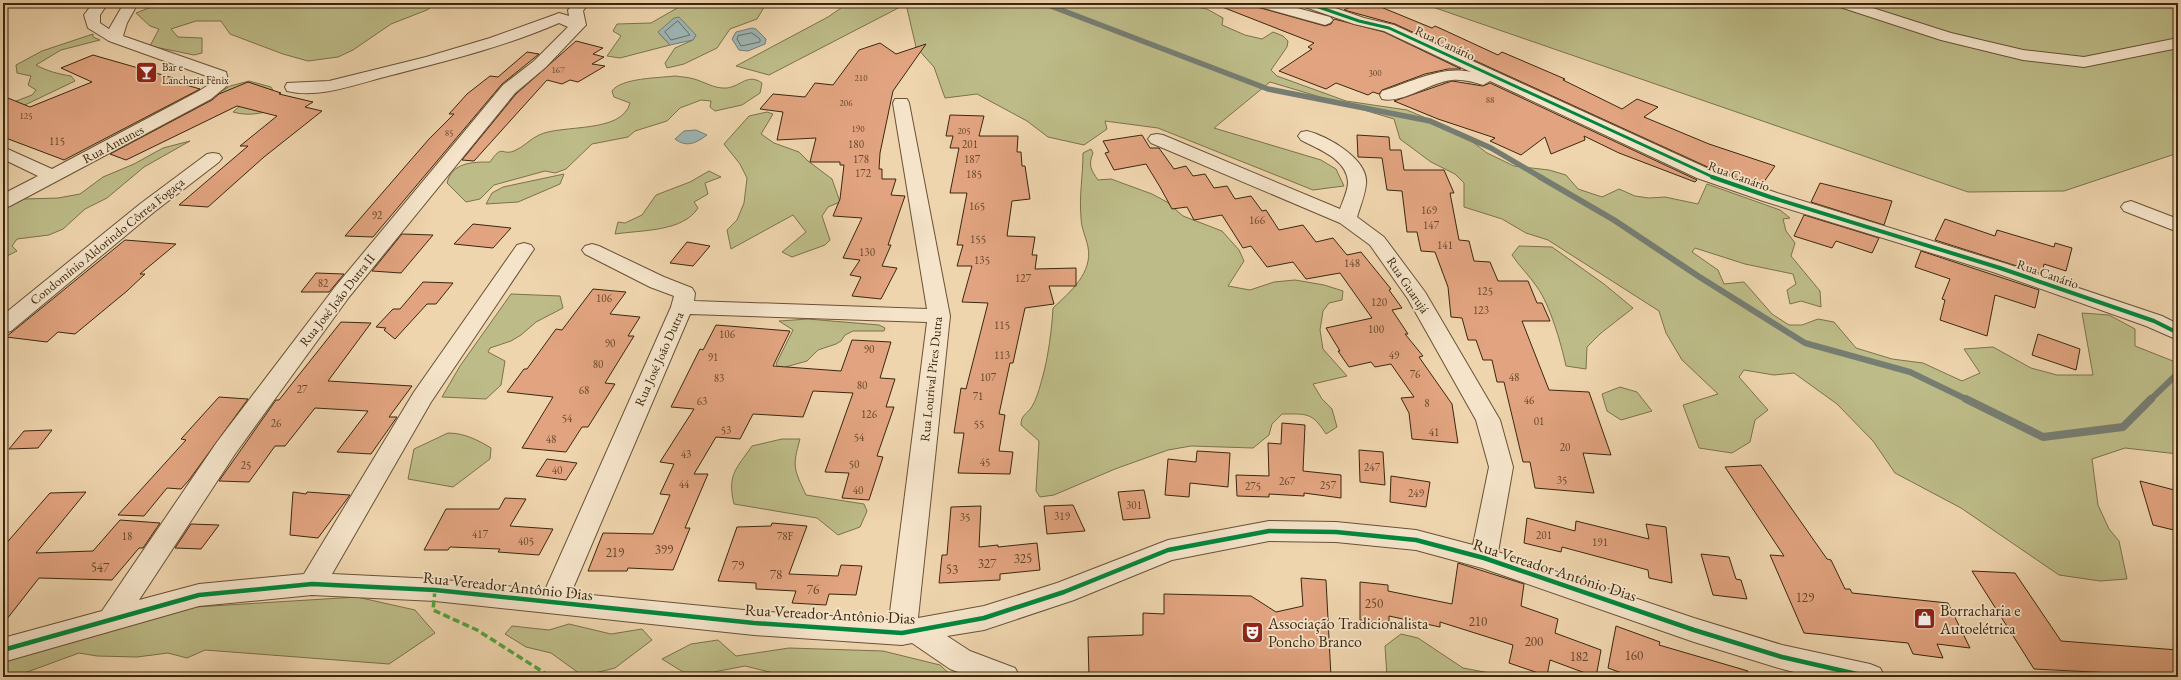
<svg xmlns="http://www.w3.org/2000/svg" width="2181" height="680" font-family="'EB Garamond',serif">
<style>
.green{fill:#bdbc88;stroke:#7c724b}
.water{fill:#9eb6b5;stroke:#767d72}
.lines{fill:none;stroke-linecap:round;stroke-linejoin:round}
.shore{stroke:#6c6e62;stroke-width:1}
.stream-far2{stroke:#767d72;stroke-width:5.5}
.stream-far1{stroke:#767d72;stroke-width:6}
.stream{stroke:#767d72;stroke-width:8}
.building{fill:#e2a480;stroke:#3b270e}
.minor-casing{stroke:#685236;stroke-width:2}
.minor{fill:#f5e4ca;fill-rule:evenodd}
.quiet{stroke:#54a33e;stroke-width:3.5;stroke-dasharray:7 3.5;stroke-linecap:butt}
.cycleway-far2-casing{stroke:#f5e4ca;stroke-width:5}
.cycleway-far1-casing{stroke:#f5e4ca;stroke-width:6}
.cycleway-casing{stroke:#f5e4ca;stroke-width:7}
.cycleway-far2{stroke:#00873e;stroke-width:3}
.cycleway-far1{stroke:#00873e;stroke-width:4}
.cycleway{stroke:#00873e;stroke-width:4.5}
.labels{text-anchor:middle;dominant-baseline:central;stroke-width:3.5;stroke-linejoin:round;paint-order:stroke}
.far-number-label{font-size:9px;fill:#65462a}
.far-poi-label{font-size:11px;fill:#3b270e;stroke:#f5e4ca;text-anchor:start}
.number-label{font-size:11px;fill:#65462a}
.street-label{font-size:13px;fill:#3b270e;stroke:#f5e4ca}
.near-number-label{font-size:13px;fill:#65462a}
.near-street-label{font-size:16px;fill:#3b270e;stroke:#f5e4ca}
.near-poi-label{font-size:16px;fill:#3b270e;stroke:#f5e4ca;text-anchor:start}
</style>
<rect width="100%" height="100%" fill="#efd5ae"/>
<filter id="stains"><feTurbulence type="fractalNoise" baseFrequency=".005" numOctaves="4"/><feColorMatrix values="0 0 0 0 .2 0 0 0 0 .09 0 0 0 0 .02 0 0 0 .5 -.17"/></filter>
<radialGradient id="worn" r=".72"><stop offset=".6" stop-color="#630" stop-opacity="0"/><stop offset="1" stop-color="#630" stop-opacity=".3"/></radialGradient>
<!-- green -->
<path class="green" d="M161 3H437L427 10 391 24 353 50 338 57 308 61 283 54 230 34 221 21H196L171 29 178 37 202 38V53L194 55 150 46 159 29 150 26 136 13Z
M686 3 766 4 757 19 730 29 717 48 684 64 667 68 665 63 675 48 693 40 696 35 658 32 670 45 620 58 607 56 621 36 613 31 617 24 651 23Z
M839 3H1177L1207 9 1223 18 1222 25 1245 35 1262 39 1273 32 1283 36 1288 41 1287 47 1271 70 1277 76 1346 101 1407 110 1461 133 1487 153 1514 166 1549 170 1566 175 1578 189 1602 197 1619 189 1635 196 1649 198 1665 197 1698 204 1707 184 1780 210 1790 218 1783 219 1786 231 1795 243 1791 256 1820 291 1821 307 1801 301 1790 304 1787 290 1796 284 1793 274 1745 264 1695 248 1692 252 1718 270 1724 284 1744 282 1772 314 1789 325H1802L1818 319 1834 322 1856 348 1892 359 1923 363 1962 381 1980 373 1964 349 1993 347 2031 368 2057 375H2093L2082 313 2109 315 2135 329V346L2178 363V454L2125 448 2092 459 2098 505 2109 529 2119 541 2127 579 2100 581 2059 575 1961 508 1895 473 1873 441 1837 404 1794 373 1774 375 1744 370 1739 377 1768 410 1755 420 1750 442 1732 453 1699 448 1683 405 1718 394 1682 360 1666 333 1659 311 1548 240 1526 233 1502 219 1464 207V183L1455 174 1431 162 1400 139 1394 119 1270 82 1214 128 1321 160 1336 169 1344 186 1313 190 1158 128 1105 121 1107 129 1084 145 1048 137 1027 121 977 94 945 98 934 67 916 47 906 4 769 75 736 66 828 17 841 8Z
M1421 3H2178V153L2064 191 1968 192Z
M93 34V37L100 40 61 50 36 65C47 71 58 74 71 76L75 81 4 115 3 106 32 95 36 90 28 85 31 76 17 73 16 65 42 51Z
M675 76C681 77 688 77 694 79 705 82 714 89 727 88 741 86 748 73 762 83L760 93 742 105 715 111 710 107 711 101 701 100 680 108 667 121 635 131 628 137 592 144 566 169 555 173 545 171 494 185 480 199 466 202 447 183C452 162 473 162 490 162 503 143 501 156 514 151 524 147 530 139 539 135 562 124 622 134 630 103L614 97 612 91C621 78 658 78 675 76Z
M249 81 271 87 282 105C269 113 249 117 233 112L242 104 214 96 230 86Z
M767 112 773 114 761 134 774 143 799 152 808 161 832 179 840 202 828 207 822 216 830 240 825 245 792 257 782 252 806 232 793 215 731 249 727 230 737 220 744 203 747 178 740 164 724 144 749 116Z
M190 141 144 167 107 198 85 209 63 229 49 235 17 239 12 246 17 251 3 258V210L23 199 58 198 80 194 103 177 134 164 163 148Z
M1091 149 1093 153C1088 165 1091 170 1098 180L1111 179 1152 194 1167 202 1183 216 1222 231 1239 250 1244 261 1228 286 1250 290 1274 282 1295 280 1324 285 1343 291 1342 300 1329 303 1323 311 1320 330 1323 349 1347 376 1313 384 1322 399 1332 409 1337 427 1326 434C1312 412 1307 414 1282 414L1272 424 1269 435 1253 448 1191 446 1168 450 1115 469 1054 495 1040 497 1036 491 1039 441 1021 425C1021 415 1026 415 1031 408 1036 401 1040 387 1042 379 1048 359 1052 328 1053 308 1070 292 1093 273 1088 247 1086 237 1081 228 1081 217 1079 196 1083 175 1083 153Z
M709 171 721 177 705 183 708 194 694 202 698 208C683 232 641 230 615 234L618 222 625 223 642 215 656 195 690 182Z
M564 174 560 184 518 202 486 204 492 193 503 187Z
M1519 246 1552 247 1604 284 1633 308 1601 333 1587 347 1586 369 1566 366C1561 343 1550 305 1537 287 1529 275 1519 266 1512 255Z
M511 294 560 296 563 308 536 322 521 335 511 341 490 348 488 352 505 361 501 385 486 399 442 397 460 366Z
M808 319 879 325 885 328 884 331H853L845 335 841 341 836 344 818 350 807 361 782 368 778 367 776 364 793 330 779 321Z
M1620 387 1637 392 1652 411 1621 420 1607 411 1602 394Z
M448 433C464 433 478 440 491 448L490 459 453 487 408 479 414 449Z
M782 439H800C792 467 794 469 806 495L864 504 867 511 860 527 838 535 817 518 734 504C727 475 736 469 752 446Z
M357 597 415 610 435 633 389 664 205 650 187 658 168 653 137 657 97 656 79 653 19 675 3 674V657L179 608Z
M569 624 611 634 642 629 652 640 615 668 583 676 551 653 526 647 505 634 512 626 549 630Z
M1401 634 1418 638 1463 668 1511 677H1387L1385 646Z
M718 640 736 656 789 648 883 651 940 665 953 677H790L745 666 714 672H683L662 659 691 644Z"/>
<!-- water -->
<path class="water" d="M679 17 696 35 693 40 670 45 658 32 674 18Z
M752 28 756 29 766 39 765 44 748 51 739 50 732 39 736 32Z
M696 130 707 135C696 143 687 148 675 139L684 131Z"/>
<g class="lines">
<!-- shore -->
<path class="shore" d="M678 21 690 35 671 40 665 32Z
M752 33 760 39V42L741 46 737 39 738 36Z"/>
<!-- stream-far2 -->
<path class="stream-far2" d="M1043 3 1268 89 1430 121 1491 148 1542 178"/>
<!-- stream-far1 -->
<path class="stream-far1" d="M1540 177 1614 220 1698 276 1805 343 1910 372 1968 400
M2150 400 2175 376"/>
<!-- stream -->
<path class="stream" d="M1966 399 2043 437 2123 427 2151 399"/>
</g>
<!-- building -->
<path class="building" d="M1212 3H1254L1257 7 1325 26 1331 24 1334 19 1384 32 1461 69H1448L1425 74 1382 90 1379 94 1373 92 1368 95 1336 83 1326 89 1279 71 1312 49 1308 47 1314 43Z
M1358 3H1371L1432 28 1435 26 1446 31 1498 55 1502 52 1565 79 1563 80 1622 109 1637 99 1658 107 1644 117 1709 144 1775 166 1761 186 1712 169 1395 24 1344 10Z
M576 41 603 48 593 54 604 57 592 64 605 66 578 82 570 80 562 84 547 80 474 161 462 160 516 94Z
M880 43 896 54 926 44 893 91 880 153 879 169H882V179H896L891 195 905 196 888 245H891L882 266 897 268 881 299 852 296 861 277 850 275 860 260 843 258 862 218 833 216 840 199 844 165H840V162H810L816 138 777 140 783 112 760 109 773 94 805 97 815 83 833 85 859 50Z
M527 52 539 54 502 84 373 237 345 236 429 139 454 114H449L467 94 490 76 498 77Z
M93 55 173 78 169 80 200 89 64 160 3 137V96L30 107 92 82 61 68Z
M1452 81 1483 86 1490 83 1697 180 1695 182 1619 153 1584 136 1585 140 1551 154 1545 137 1521 155 1490 141 1495 138 1438 119 1394 101Z
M248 82 281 93 279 94 313 102 305 107 322 111 264 157 208 207 179 205 248 146H240L277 116 237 106 126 160 110 154 212 100 219 94Z
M950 115 984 116 979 136H1018L1017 152H1021L1022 166H1025L1030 199 1012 201 1007 236 1035 237 1032 255H1037L1035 269 1076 268V286H1049L1054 304 1025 308 1013 363H1010L999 414 1005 415 999 451 1013 452 1010 474 958 473 964 433H954L961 388 966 389 988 303 962 302 972 266H957L963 245H957L967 193H950L959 148H950L953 136H946Z
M1142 135 1150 148H1159L1174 169 1186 166 1193 176 1205 174 1214 188 1227 186 1235 199 1251 196 1262 211 1266 210 1279 230 1303 225 1316 242 1333 238 1347 255 1361 252 1391 289 1389 290 1402 308 1392 310 1408 334H1405L1423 356 1419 357 1452 404 1458 443 1412 439 1409 413 1401 398 1414 397 1391 364 1375 367 1371 362 1349 367 1338 351H1340L1326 328 1372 318 1340 273 1306 279 1293 262 1267 267 1251 246 1243 248 1222 215 1194 220 1187 207 1172 209 1160 187 1146 164 1114 170 1105 153 1109 152 1103 141Z
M1357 135 1389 137 1390 150H1401L1404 170H1444L1454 193H1450L1459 240 1469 241 1474 261 1490 262 1498 281H1528L1537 303H1542L1550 321H1522L1549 390 1589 392 1611 455 1583 453 1594 493 1535 488 1530 462H1523L1504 382H1497L1492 360H1483L1476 340H1468L1462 318 1451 317 1448 287 1435 252 1421 251 1417 232H1407L1402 191 1387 190 1382 158 1358 157Z
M1820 183 1892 201 1884 225 1811 202Z
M1804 215 1879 238 1872 253 1836 241 1832 248 1794 236Z
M1945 219 1995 236 1997 230 2054 247 2055 243 2072 248 2066 271 2044 264 2042 274 1935 240Z
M473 224 511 228 493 248 454 244Z
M402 234 433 235 401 273 372 271Z
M125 240 176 244 140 274H145L127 291 75 334 58 332 47 342 6 337Z
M687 242 710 246 693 266 670 263Z
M1921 251 2039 290 2035 308 1995 295 1987 336 1940 320 1945 300 1942 299 1950 279 1915 267Z
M316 273 344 274 329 292H301Z
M423 282 453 283 436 304H427L395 339 384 330 386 328 376 327 393 309H400Z
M593 289 626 292 610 314 640 317 628 336H634L605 383 615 384 588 427H582L566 452 522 448 553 397 507 392 524 369H527L556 329 562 330Z
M341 322 371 323 328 381 412 386 389 417H397L371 454 337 452 368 411 315 408 285 446H275L249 482 219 481 276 400H279Z
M716 325 790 331 773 366 841 371 852 340 891 342 880 378 895 379 886 407H894L877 456 883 457 869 500 842 498 849 473 825 472 853 393 813 391 803 417 753 414 740 439 716 437 694 474H708L685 528H690L673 570 628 568 627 571H588L603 533 653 534 670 495 660 494 674 464 660 462 694 409 671 407 700 349 703 350Z
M2038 334 2080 349 2076 370 2032 355Z
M219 397 248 399 189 480 181 489 167 488 144 516 118 515 186 440 181 439Z
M1282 423 1305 425 1303 471 1341 475V498L1304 493V496L1269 494V497L1237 496 1236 475 1269 476 1268 443 1281 444Z
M52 430 38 448 9 449 24 431Z
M1359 450 1383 452 1385 485 1360 482Z
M1197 451 1230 453 1228 487 1190 483 1189 497 1165 495 1168 459 1196 462Z
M547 459 577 463 566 480 536 476Z
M1761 465 1827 559 1831 560 1845 589H1850L1852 593 1948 603 1970 648 1937 644 1943 658 1913 654 1908 643 1804 633 1770 555 1784 556 1725 467Z
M1391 476 1430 482 1426 507 1390 502Z
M2140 481 2178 491V531L2153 525Z
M1144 490 1150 518 1123 520 1118 492Z
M86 492 36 553 93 551 120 520 160 523 143 548H139L112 580 39 578 3 624V547L50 493Z
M293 492 306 494 307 492 350 495 318 538 290 535Z
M505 498 526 499 510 526 553 529 539 555 498 552 500 549 450 547 448 550H424L446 509H499Z
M1073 505 1085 531 1047 534 1044 506Z
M981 506 979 547 998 545V547L1037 543 1040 570 1000 574V580L939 583 942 555H947L951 507Z
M1527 518 1575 531 1576 521 1649 539 1646 524 1666 527 1672 583 1649 578 1648 570 1562 547 1561 552 1524 543Z
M772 523 807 526 789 574 838 576 841 565 862 566 856 595 829 594 826 605 792 603 796 591 756 589V583L718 581 737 527 771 526Z
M191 524 219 525 201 549 175 548Z
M1701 554 1729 557 1736 579 1741 580 1747 599 1713 595Z
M1458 563 1524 584 1521 606 1558 619 1555 633 1601 650 1596 677 1550 660 1547 676 1509 663 1513 645 1440 622V627L1389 616V624L1360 620V582L1388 585V591L1452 604Z
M1972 571 2015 573 2061 641 2178 650V677H2140L2115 675 2113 673 2034 669Z
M1301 578 1326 580 1331 677H1089L1088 637 1143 635V613L1164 614V594L1251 596 1276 612 1303 606Z
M1616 626 1660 642 1659 645 1748 671 1747 677H1633L1608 668Z"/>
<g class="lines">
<defs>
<path id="minor" d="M93 3H108L100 15V23L109 29 124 3H138L127 23 123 36 226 72 229 84 211 99 10 206 3 208V194L38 176 3 159V147L52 169 199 91 213 82 212 78 109 41 88 28 84 15Z
M574 3H589L583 11 586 25 583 28 546 67 515 93 349 297 235 454 139 600 199 584 304 574 414 392 517 245 524 243 531 245 534 249 431 402 332 574 435 579 545 590 671 307 674 296 650 287 585 254 582 250 585 246 592 244 599 246 664 277 692 288 695 293 694 301 927 309 893 103 895 99H907L909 103 950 316 918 618 984 606 1057 583 1168 540 1269 521 1336 522 1416 530 1473 545 1489 467 1476 420 1408 299 1370 245 1340 223 1151 143 1148 139 1151 135 1157 134 1163 135 1340 209C1343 201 1348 190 1348 182 1347 159 1318 149 1301 140L1298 136 1301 132 1307 131C1327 136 1369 159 1366 184 1365 195 1360 207 1357 217L1384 237 1425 292 1500 420 1513 467 1498 552 1694 618 1782 645 1870 664 1880 668 1885 677H1815L1782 669 1694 642 1482 568 1416 550 1336 542 1269 541 1172 560 1074 600 984 630 947 636 970 651 1015 668 1020 677H971L950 669 912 643 902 645 754 635 435 601 312 595 199 606 3 662V638L102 611 217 442 335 287 503 85 534 61 568 27 559 23C504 47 446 61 388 76 356 84 320 99 287 91L285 87 287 83 329 81 426 57 490 38 554 15 559 13 569 16 568 10ZM690 314 927 322 889 620 754 611 571 593Z
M1255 3H1279L1330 17 1333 20 1330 23 1325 25 1257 6Z
M1300 3H1321L1364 18 1394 25 1711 170 1777 193 2007 264 2162 316 2178 324V340L2146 326 1993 272 1763 201 1697 178 1490 81 1483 85C1473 82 1463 79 1452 80 1431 82 1402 104 1382 99L1380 95 1382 91C1409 83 1442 65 1471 72L1384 31 1354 24 1302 6Z
M1835 3H1857L1951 33 2023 50 2084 57 2178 38V48L2084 67 2023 60 1941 40 1837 6Z
M213 153 219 154 222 158 219 162 154 212 11 331 3 333V315L140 204 207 154Z
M2131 201 2178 219V232L2124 211 2121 207 2124 203Z"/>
</defs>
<!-- minor casing -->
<use href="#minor" class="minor-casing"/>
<!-- minor -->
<use href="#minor" class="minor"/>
<!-- quiet -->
<path class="quiet" d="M435 590 433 610 477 630 551 677"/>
<defs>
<path id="cycleway-far2" d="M1307 3 1359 21 1389 28 1715 178"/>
<path id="cycleway-far1" d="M1712 177 1770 197 2000 268 2154 321 2178 333"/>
<path id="cycleway" d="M3 650 199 595 312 584 435 590 754 623 902 633 984 618 1064 592 1168 550 1269 531 1336 532 1416 540 1484 558 1694 630 1782 657 1870 677"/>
</defs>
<!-- cycleway-far2 casing -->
<use href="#cycleway-far2" class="cycleway-far2-casing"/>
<!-- cycleway-far1 casing -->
<use href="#cycleway-far1" class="cycleway-far1-casing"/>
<!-- cycleway casing -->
<use href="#cycleway" class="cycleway-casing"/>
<!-- cycleway-far2 -->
<use href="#cycleway-far2" class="cycleway-far2"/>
<!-- cycleway-far1 -->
<use href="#cycleway-far1" class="cycleway-far1"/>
<!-- cycleway -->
<use href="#cycleway" class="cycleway"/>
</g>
<!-- icons -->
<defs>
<symbol id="bar-square" viewBox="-11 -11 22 22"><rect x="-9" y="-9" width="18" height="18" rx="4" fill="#8f2418" stroke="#f5e4ca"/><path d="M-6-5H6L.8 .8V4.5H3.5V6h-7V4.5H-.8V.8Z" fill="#fff"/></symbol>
<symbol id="shop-square" viewBox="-11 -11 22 22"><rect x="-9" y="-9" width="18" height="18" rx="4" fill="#8f2418" stroke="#f5e4ca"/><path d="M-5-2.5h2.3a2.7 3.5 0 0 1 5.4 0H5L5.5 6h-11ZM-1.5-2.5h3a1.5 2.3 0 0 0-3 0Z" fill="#fff"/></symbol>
<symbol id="theatre-square" viewBox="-11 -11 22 22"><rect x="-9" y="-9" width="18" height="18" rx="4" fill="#8f2418" stroke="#f5e4ca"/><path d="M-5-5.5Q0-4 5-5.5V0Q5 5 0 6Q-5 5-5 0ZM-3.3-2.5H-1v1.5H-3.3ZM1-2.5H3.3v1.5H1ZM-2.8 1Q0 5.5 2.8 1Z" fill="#fff"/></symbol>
</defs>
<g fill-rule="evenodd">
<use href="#bar-square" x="134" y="60" width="25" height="25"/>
<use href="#shop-square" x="1912" y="606" width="25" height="25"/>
<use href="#theatre-square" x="1240" y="620" width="25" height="25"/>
</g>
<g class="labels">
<!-- far-number labels -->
<g class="far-number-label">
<text x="558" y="70">167</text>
<text x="1375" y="73">300</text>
<text x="861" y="78">210</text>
<text x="1490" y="100">88</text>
<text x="846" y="103">206</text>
<text x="26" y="116">125</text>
<text x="858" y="129">190</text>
<text x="964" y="131">205</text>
<text x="449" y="133">85</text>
</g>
<!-- far-poi labels -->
<g class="far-poi-label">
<text x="162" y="67">Bar e<tspan x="162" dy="13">Lancheria Fênix</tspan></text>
</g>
<!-- number labels -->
<g class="number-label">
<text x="57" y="141">115</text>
<text x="856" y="144">180</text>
<text x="970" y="144">201</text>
<text x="861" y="159">178</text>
<text x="972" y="159">187</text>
<text x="863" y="173">172</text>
<text x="974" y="174">185</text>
<text x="977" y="206">165</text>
<text x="1429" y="210">169</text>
<text x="377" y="215">92</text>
<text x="1257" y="220">166</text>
<text x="1431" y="225">147</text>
<text x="978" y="239">155</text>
<text x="1445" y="245">141</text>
<text x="867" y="252">130</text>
<text x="982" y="260">135</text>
<text x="1352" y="263">148</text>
<text x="1023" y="278">127</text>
<text x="323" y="283">82</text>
<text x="1485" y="291">125</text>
<text x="604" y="298">106</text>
<text x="1379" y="302">120</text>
<text x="1481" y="310">123</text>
<text x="1002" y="325">115</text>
<text x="1376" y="329">100</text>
<text x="727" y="334">106</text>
<text x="610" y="343">90</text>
<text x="869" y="349">90</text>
<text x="1002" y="355">113</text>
<text x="1394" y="355">49</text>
<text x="713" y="357">91</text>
<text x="598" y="364">80</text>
<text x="1415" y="374">76</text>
<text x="988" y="377">107</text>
<text x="1514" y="377">48</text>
<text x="719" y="378">83</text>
<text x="862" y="385">80</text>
<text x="302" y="389">27</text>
<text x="584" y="390">68</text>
<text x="978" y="396">71</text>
<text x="1529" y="400">46</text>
<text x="702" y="401">63</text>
<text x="1427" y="403">8</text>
<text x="869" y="414">126</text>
<text x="567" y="418">54</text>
<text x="1539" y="421">01</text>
<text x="276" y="423">26</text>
<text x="979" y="424">55</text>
<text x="726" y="430">53</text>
<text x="1434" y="432">41</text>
<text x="859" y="437">54</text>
<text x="551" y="439">48</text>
<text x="1565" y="447">20</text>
<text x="686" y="454">43</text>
<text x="985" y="462">45</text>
<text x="854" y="464">50</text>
<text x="246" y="465">25</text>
<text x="1372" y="467">247</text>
<text x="557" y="470">40</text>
<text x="1562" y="480">35</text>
<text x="1287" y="481">267</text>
<text x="684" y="484">44</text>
<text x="1328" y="485">257</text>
<text x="1253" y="486">275</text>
<text x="858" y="490">40</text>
<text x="1416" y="493">249</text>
<text x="1134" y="505">301</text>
<text x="1062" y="516">319</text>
<text x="965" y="517">35</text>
<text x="480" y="534">417</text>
<text x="1544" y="535">201</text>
<text x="127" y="536">18</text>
<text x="785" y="536">78F</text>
<text x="526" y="541">405</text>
<text x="1600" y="542">191</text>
</g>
<!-- street labels -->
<g class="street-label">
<text transform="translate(1445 43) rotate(25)">Rua Canário</text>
<text transform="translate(113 144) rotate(-28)">Rua Antunes</text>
<text transform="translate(1739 176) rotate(20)">Rua Canário</text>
<text transform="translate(107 241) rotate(-39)">Condomínio Aldorindo Côrrea Fogaça</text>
<text transform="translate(2048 274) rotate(19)">Rua Canário</text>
<text transform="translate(1408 285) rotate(56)">Rua Guarujá</text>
<text transform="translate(337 300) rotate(-52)">Rua José João Dutra II</text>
<text transform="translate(659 359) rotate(-66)">Rua José João Dutra</text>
<text transform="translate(931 379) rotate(-84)">Rua Lourival Pires Dutra</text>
</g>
<!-- near-number labels -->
<g class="near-number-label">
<text x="664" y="549">399</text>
<text x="615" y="552">219</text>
<text x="1023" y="558">325</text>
<text x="987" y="563">327</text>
<text x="738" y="565">79</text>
<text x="100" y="567">547</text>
<text x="952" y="569">53</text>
<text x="776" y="574">78</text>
<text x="813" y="589">76</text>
<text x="1805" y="597">129</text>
<text x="1374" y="603">250</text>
<text x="1478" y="621">210</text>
<text x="1534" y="641">200</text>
<text x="1634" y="655">160</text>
<text x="1579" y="656">182</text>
</g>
<!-- near-street labels -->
<g class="near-street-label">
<text transform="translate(1555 570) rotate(18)">Rua Vereador Antônio Dias</text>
<text transform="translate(508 586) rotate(6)">Rua Vereador Antônio Dias</text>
<text transform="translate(830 614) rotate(3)">Rua Vereador Antônio Dias</text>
</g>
<!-- near-poi labels -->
<g class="near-poi-label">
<text x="1940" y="610">Borracharia e<tspan x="1940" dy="18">Autoelétrica</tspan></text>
<text x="1268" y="623">Associação Tradicionalista<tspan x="1268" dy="18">Poncho Branco</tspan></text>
</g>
</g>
<!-- margin -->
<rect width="2181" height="680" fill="none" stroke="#efd5ae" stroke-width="16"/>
<rect x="4" y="4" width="2173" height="672" fill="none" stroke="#3b270e" stroke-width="2"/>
<rect x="8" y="8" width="2165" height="664" fill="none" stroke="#3b270e"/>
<rect width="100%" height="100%" filter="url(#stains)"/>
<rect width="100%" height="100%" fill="url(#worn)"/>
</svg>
